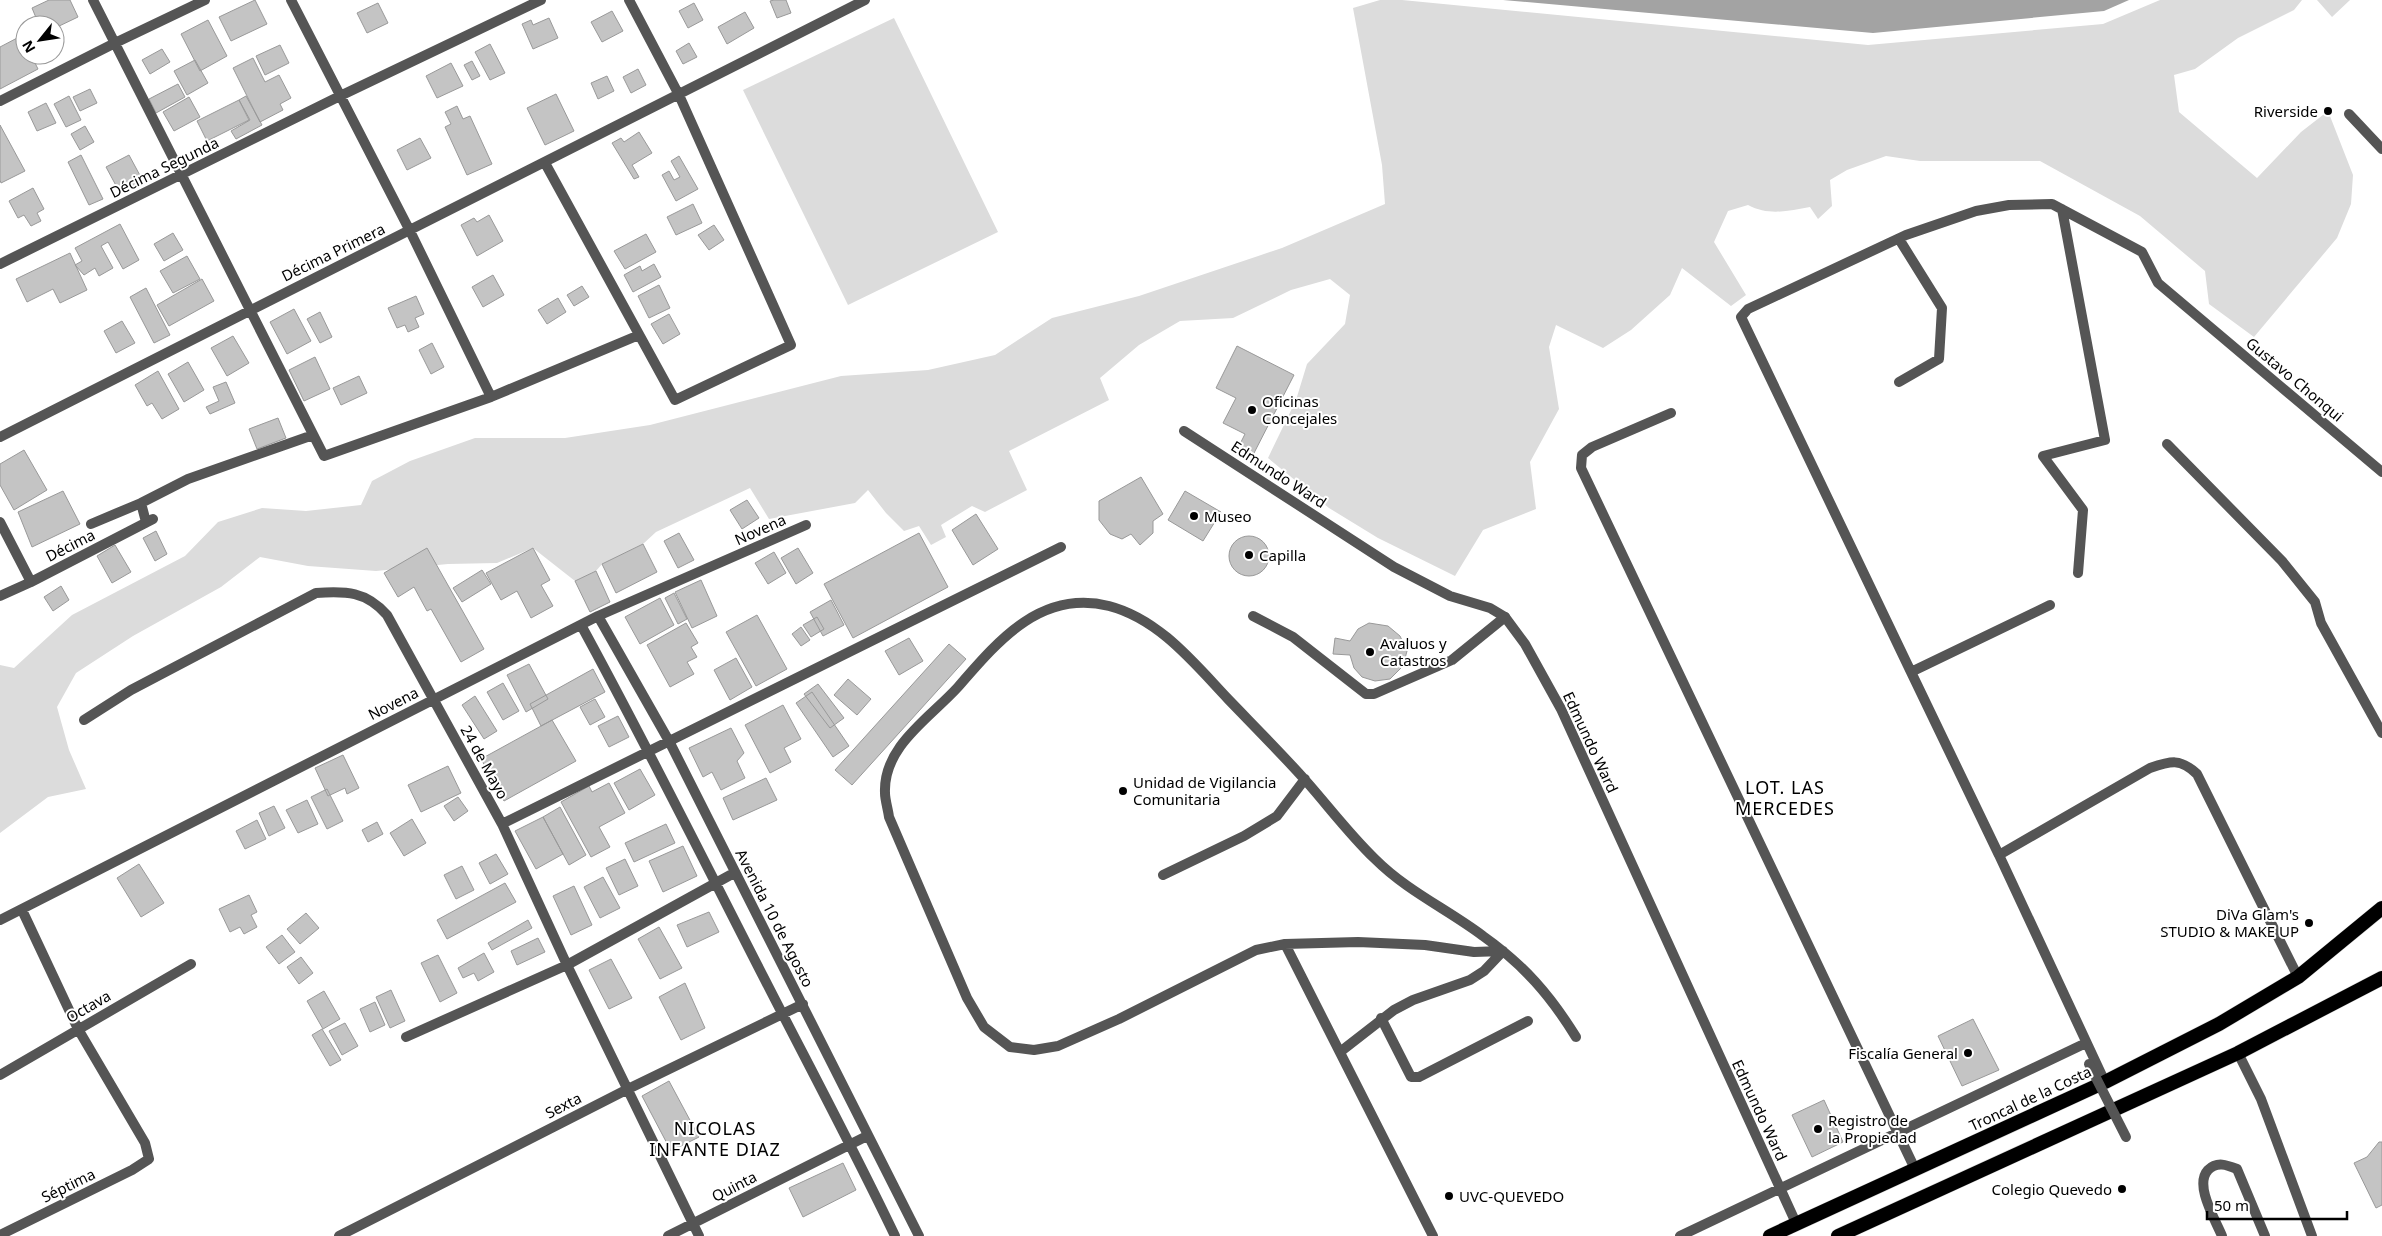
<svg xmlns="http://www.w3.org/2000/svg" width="2382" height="1236" font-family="'Noto Sans',sans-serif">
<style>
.green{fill:#dcdcdc}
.water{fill:#a3a3a3}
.building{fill:#c4c4c4;stroke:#999}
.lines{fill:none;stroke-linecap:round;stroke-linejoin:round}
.trunk-casing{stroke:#dbdbdb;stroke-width:15}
.service{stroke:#555;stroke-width:10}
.minor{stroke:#555;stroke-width:10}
.trunk{stroke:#000;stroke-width:14}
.pedestrian-bridge{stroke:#555;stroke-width:10}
.poi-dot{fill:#000;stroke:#fff;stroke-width:2}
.labels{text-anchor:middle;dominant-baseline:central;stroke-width:4;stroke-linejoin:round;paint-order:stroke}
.poi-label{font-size:15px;fill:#000;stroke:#fff;text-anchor:start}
.street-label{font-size:15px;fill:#000;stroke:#fff}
.quarter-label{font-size:18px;letter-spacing:1px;fill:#000;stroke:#fff}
</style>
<rect width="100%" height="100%" fill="#fff"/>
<!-- green -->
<path class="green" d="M1380 0H1402L1868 45 2103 24 2160 0H2302L2294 10 2238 38 2195 69 2174 75 2179 112 2257 178 2301 132 2328 111 2353 175 2351 204 2337 238 2254 337 2209 304 2205 271 2140 216 2040 161H1920L1886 156 1847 170 1830 180 1832 206 1818 219 1810 207C1788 211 1769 216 1748 205L1728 211 1714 242 1746 295 1731 306 1682 268 1670 295 1631 330 1603 348 1556 325 1549 347 1559 409 1530 462 1536 509 1483 530 1455 576 1378 538 1329 508 1268 458 1296 400 1307 364 1345 324 1350 295 1330 279 1291 290 1233 318 1180 321 1139 345 1100 378 1109 400 1009 451 1027 490 985 512 972 506 941 525 946 537 931 545 919 526 904 531 886 513 868 490 855 503 769 519 750 488 656 532 643 544 602 564 596 571 575 581 533 548 497 563 448 564 376 571 308 566 260 557 221 587 133 636 76 673 57 707 69 750 86 789 48 797 0 833V665L14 668 72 615 185 556 218 522 262 508 306 511 361 505 372 481 410 461 475 438H565L650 425 841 376 928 370 995 355 1052 318 1139 296 1282 248 1385 204 1382 165 1353 8Z
M2317 0H2350L2332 17Z
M894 18 998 232 848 305 743 90Z"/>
<!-- water -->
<path class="water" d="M1503 0H2129L2104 11 1873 33Z"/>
<!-- building -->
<path class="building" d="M49 0H70L78 17 55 28V25H39L32 8Z
M255 0 267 24 231 41 219 17Z
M774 0H786L791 13 777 18 770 1Z
M378 3 388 23 367 33 357 13Z
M694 3 703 20 688 28 679 11Z
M612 11 623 31 602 42 591 22Z
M745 12 754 28 727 44 718 27Z
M549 18 558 38 533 49 522 24 531 20 533 25Z
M208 20 227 56 200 71 181 34Z
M21 36 25 44V55H31L38 69 0 89V47Z
M689 43 697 57 683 64 676 51Z
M490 44 505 73 490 80 475 52Z
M280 45 289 63 265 75 256 56Z
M162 49 170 62 150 74 142 60Z
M253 58 265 82 279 75 291 98 280 104 283 110 260 122 233 68Z
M195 60 208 83 187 95 174 71Z
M472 61 480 76 472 80 464 65Z
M451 63 463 86 437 98 426 76Z
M638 69 646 85 631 93 623 77Z
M607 76 614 91 598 99 591 83Z
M178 84 185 97 156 113 149 99Z
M90 89 97 103 80 111 73 97Z
M556 94 574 131 545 145 527 108Z
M69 96 81 120 66 127 54 104Z
M246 96 262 125 236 139 231 131 250 120 239 100Z
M189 97 200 117 174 131 163 112Z
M239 100 249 120 207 141 197 121Z
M46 103 56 123 37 131 28 112Z
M457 106 463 119 470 116 492 164 467 175 445 127 451 124 445 112Z
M0 125 25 171 1 183 0 180Z
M85 126 94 142 80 150 71 134Z
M639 132 652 153 632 165 639 177 634 179 612 143 621 138 624 142Z
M420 138 431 158 407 170 397 150Z
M81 155 103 199 89 205 68 162Z
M129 155 143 181 120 193 106 167Z
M679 156 698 189 676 201 662 175 669 171 674 180 680 177 671 161Z
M33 188 44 209 37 213 41 221 31 226 24 215 18 218 9 201Z
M693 204 702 223 676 235 667 217Z
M489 215 503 241 477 256 461 225 474 218 477 222Z
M120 224 139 260 123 269 108 242 101 246 113 268 99 276 95 268 84 275 75 265 82 261 75 248Z
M714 225 724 240 709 250 698 235Z
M173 233 183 250 164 261 154 244Z
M646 234 656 252 625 269 614 251Z
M70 253 87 290 60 303 53 289 27 302 16 279Z
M187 256 200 279 173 293 160 271Z
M654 264 661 277 633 292 624 275 640 266 642 271Z
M493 275 504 295 483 307 472 287Z
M202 279 214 301 169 326 157 305Z
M659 285 670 308 649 318 638 296Z
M582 286 589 297 574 306 567 295Z
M146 288 170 335 154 343 130 297Z
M416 296 424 314 415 318 419 327 408 332 405 325 397 328 388 308Z
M558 298 566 312 547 324 538 310Z
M294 309 311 341 287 354 270 322Z
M320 312 332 337 320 343 307 319Z
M669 314 680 334 663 344 651 324Z
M122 321 135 343 116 353 104 331Z
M233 336 249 363 227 376 211 348Z
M432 343 444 367 431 374 419 350Z
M1237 346 1294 375 1253 455 1238 448 1245 434 1223 423 1236 398 1216 388Z
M315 357 330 389 304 401 289 370Z
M188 362 204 390 184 402 168 374Z
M158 371 179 409 162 419 152 403 147 406 135 385Z
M359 376 367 393 341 405 333 388Z
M226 382 235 403 210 414 206 407 219 401 213 387Z
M278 418 286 438 257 449 249 429Z
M24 450 47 490 14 510 0 485V464Z
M1141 477 1163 514 1153 521V533L1140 545 1131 534 1122 539 1110 534 1099 520V501Z
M63 491 80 524 32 547 18 512Z
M1185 491 1221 512 1203 541 1168 520Z
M747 500 759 518 742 529 730 510Z
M976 514 998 549 973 565 952 530Z
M156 531 167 554 155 561 143 538Z
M679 533 694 560 678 568 664 541Z
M919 533 948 587 853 638 824 584Z
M1229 556a20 20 0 1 1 40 0a20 20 0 1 1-40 0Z
M643 544 657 572 616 593 602 564Z
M115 545 131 572 112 583 97 556Z
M427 548 484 649 461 662 431 609 427 611 414 587 398 597 384 573Z
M533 548 550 580 541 585 553 606 531 618 517 591 501 600 486 573Z
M798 548 813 573 796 584 781 558Z
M774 552 786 573 768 584 755 563Z
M482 570 491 584 462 602 453 588Z
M596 571 610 602 590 612 575 581Z
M701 580 717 616 692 628 675 592Z
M61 586 69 600 53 611 44 597Z
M674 593 687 619 678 624 665 598Z
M660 598 674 625 640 644 625 617Z
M831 600 844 625 823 636 810 612Z
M757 615 787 669 756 686 726 632Z
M817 617 824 629 811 637 803 625Z
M686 623 698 643 691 647 697 657 687 662 694 674 670 687 647 645Z
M1369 623 1388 626 1400 636 1407 651 1403 666 1390 679 1375 681 1362 677 1354 668 1350 655 1333 654 1335 638 1350 641 1358 629Z
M801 627 810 640 801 646 792 634Z
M909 638 923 661 899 675 885 651Z
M949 644 966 659 852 785 835 770Z
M736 658 752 687 730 700 714 670Z
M529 664 548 699 526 712 507 675Z
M593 669 605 692 541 726 530 704Z
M848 679 871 699 857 715 834 695Z
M503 683 519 711 503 720 487 692Z
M818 684 844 718 830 728 804 694Z
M812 692 849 746 833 757 796 703Z
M475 696 497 731 484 739 462 705Z
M595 699 605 717 590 725 580 707Z
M783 705 801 739 784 748 791 762 770 773 745 725Z
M618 716 629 737 609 747 598 726Z
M552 720 576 761 504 801 481 759Z
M731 728 744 753 737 761 745 778 721 790 712 772 703 777 689 748Z
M343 755 359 788 347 794 345 788 328 796 315 768Z
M448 766 461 793 421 812 408 785Z
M640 769 655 795 629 810 614 783Z
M766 778 777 800 733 820 723 798Z
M609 783 625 813 599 827 610 847 591 857 561 802 589 786 592 792Z
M327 789 343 821 327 829 311 797Z
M458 797 468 811 454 821 444 806Z
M307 800 318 824 298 833 286 810Z
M274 806 285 828 269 836 259 813Z
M560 807 586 855 569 865 543 817Z
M543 817 563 854 536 869 515 831Z
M412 819 426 843 404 856 390 833Z
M257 820 266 839 245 849 236 831Z
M377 822 383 834 368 842 362 830Z
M666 824 675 843 634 862 625 843Z
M683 846 697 876 663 892 649 861Z
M496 854 508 874 490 884 479 863Z
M625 859 638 886 619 895 606 868Z
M139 864 164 903 141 917 117 878Z
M462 866 474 890 456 899 444 875Z
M603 877 620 908 600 918 584 887Z
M505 883 516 902 447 939 437 920Z
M574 886 592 925 571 935 553 896Z
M249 895 257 912 251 915 257 927 244 934 240 927 230 932 219 909Z
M709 912 719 932 687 947 677 925Z
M306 913 319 928 300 944 287 929Z
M528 920 532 928 492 950 488 943Z
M659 927 682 968 660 979 638 939Z
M282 935 295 952 279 964 266 947Z
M538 938 545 952 517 965 511 951Z
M484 953 494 972 478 981 474 973 463 978 458 968Z
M438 955 457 993 440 1002 421 963Z
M301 957 313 973 299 984 287 967Z
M611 959 632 998 609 1009 589 970Z
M685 983 705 1028 681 1040 659 997Z
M391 990 405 1021 390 1028 376 997Z
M324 991 340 1019 323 1029 307 1001Z
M375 1002 385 1025 370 1032 360 1009Z
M1973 1019 1999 1070 1962 1086 1938 1036Z
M345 1023 358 1046 342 1055 329 1031Z
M322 1029 341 1060 330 1066 312 1035Z
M669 1081 699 1137 671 1151 642 1096Z
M1824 1100 1843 1142 1812 1157 1792 1115Z
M2379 1142H2382V1205L2376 1208 2354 1163 2367 1157Z
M843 1163 856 1190 803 1217 789 1188Z"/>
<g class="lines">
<defs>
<path id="trunk" d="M1770 1236 2105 1082 2219 1024 2298 977 2382 908
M1838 1236 2238 1053 2382 978"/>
</defs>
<!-- trunk casing -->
<use href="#trunk" class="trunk-casing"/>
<!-- service -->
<path class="service" d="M1253 616 1293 637 1357 687 1366 694H1374L1452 660 1505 617
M1163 875 1244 836 1277 816 1305 779
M1285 944 1433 1236
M1503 951 1474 952 1425 945 1358 942 1285 944 1256 950 1119 1019 1058 1046 1034 1050 1010 1047 984 1027 967 998 889 817C888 809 885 800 885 793 883 746 930 718 958 687 998 641 1041 589 1109 606 1159 619 1194 663 1228 699 1254 726 1281 753 1306 781 1329 807 1350 835 1375 859 1407 891 1447 909 1483 936 1524 965 1550 995 1576 1037
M1381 1018 1411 1077H1419L1528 1021
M1340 1052 1394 1010 1413 1000 1470 980 1484 971 1503 951
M2238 1053 2261 1099 2312 1236
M2222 1236C2215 1219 2194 1185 2208 1170 2217 1161 2227 1165 2237 1169L2265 1236"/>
<!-- minor -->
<path class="minor" d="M93 0 324 456 491 397 639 335
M291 0 410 231 491 397
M0 101 115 43 205 0
M2349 114 2382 149
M545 163 675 400 791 345 679 95 629 0
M2062 209 2105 440 2043 456 2083 510 2078 573
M1899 239 1942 308 1939 359 1899 382
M0 264 340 96 541 0
M1671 413 1592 447 1582 455 1581 468 1915 1169
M1184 431 1394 567 1450 596 1490 608 1505 617 1525 644 1561 709 1796 1223
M0 437 865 0
M2167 444 2282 561 2315 602 2321 623 2382 733
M0 522 31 582
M146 522 141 503 188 479 313 435
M91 524 141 503
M0 596 31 582 153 519
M2050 605 1911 672 1999 855 2150 768C2171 761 2180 758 2197 774L2298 977
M598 616 669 741 919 1236
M581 625C645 742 704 861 765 980 809 1066 854 1150 895 1236
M1911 672 1741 317 1748 309 1906 235 1976 211 2009 205 2052 204 2142 252 2158 283 2382 472
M84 720 131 690 316 593C346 591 366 591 387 615L502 824 567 965 699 1236
M502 824 1061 547
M1999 855 2105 1082
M0 920 598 616 806 525
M406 1037 567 965 734 873
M0 1075 191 964
M0 1235 132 1170 149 1159 145 1143 78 1029 22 910
M339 1236 628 1089 803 1004
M668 1236 867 1136
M1680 1236 2086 1043"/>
<!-- trunk -->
<use href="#trunk" class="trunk"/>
<!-- pedestrian-bridge -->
<path class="pedestrian-bridge" d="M2089 1064 2126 1137"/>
</g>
<!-- markers -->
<g class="poi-dot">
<circle cx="2328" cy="111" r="5"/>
<circle cx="1252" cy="410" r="5"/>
<circle cx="1194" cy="516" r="5"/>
<circle cx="1249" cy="555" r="5"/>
<circle cx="1370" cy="652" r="5"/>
<circle cx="1123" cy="791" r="5"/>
<circle cx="2309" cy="923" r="5"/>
<circle cx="1968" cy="1053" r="5"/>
<circle cx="1818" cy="1129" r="5"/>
<circle cx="2122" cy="1189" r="5"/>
<circle cx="1449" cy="1196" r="5"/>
</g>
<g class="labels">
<!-- poi labels -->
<g class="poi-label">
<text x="2318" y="111" text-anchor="end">Riverside</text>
<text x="1262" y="401">Oficinas<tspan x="1262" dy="17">Concejales</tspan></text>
<text x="1204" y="516">Museo</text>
<text x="1259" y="555">Capilla</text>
<text x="1380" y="643">Avaluos y<tspan x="1380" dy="17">Catastros</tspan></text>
<text x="1133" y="782">Unidad de Vigilancia<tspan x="1133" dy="17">Comunitaria</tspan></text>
<text x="2299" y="914" text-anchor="end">DiVa Glam's<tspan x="2299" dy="17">STUDIO &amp; MAKE UP</tspan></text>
<text x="1958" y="1053" text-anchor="end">Fiscalía General</text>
<text x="1828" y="1120">Registro de<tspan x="1828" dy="17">la Propiedad</tspan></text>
<text x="2112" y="1189" text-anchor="end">Colegio Quevedo</text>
<text x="1459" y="1196">UVC-QUEVEDO</text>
</g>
<!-- street labels -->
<g class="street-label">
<text transform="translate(164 167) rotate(-26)">Décima Segunda</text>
<text transform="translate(333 252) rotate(-26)">Décima Primera</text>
<text transform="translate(2295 379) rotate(40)">Gustavo Chonqui</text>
<text transform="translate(1279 474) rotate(33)">Edmundo Ward</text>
<text transform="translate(760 529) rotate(-24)">Novena</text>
<text transform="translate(70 545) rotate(-27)">Décima</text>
<text transform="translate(393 703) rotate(-27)">Novena</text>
<text transform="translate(1591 742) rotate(65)">Edmundo Ward</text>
<text transform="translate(485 762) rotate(61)">24 de Mayo</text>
<text transform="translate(775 918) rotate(63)">Avenida 10 de Agosto</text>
<text transform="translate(88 1006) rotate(-30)">Octava</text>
<text transform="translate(2030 1098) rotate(-25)">Troncal de la Costa</text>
<text transform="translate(563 1105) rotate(-27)">Sexta</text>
<text transform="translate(1760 1110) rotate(65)">Edmundo Ward</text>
<text transform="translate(68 1185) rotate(-26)">Séptima</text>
<text transform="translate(734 1186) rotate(-27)">Quinta</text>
</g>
<!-- quarter labels -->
<g class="quarter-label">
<text x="1785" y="787">LOT. LAS<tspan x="1785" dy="21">MERCEDES</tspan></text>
<text x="715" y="1128">NICOLAS<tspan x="715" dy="21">INFANTE DIAZ</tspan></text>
</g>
</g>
<!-- north arrow -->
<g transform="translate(40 40) rotate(240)"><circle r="24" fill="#ffffff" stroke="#999999"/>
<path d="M0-4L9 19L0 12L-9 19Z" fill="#000000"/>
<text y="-8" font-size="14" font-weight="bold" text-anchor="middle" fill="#000000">N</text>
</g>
<!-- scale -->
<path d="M2207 1211v8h140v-8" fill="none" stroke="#000000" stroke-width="2.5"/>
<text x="2214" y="1211" font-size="15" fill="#000000" stroke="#ffffff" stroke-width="4" paint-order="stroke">50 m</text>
</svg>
